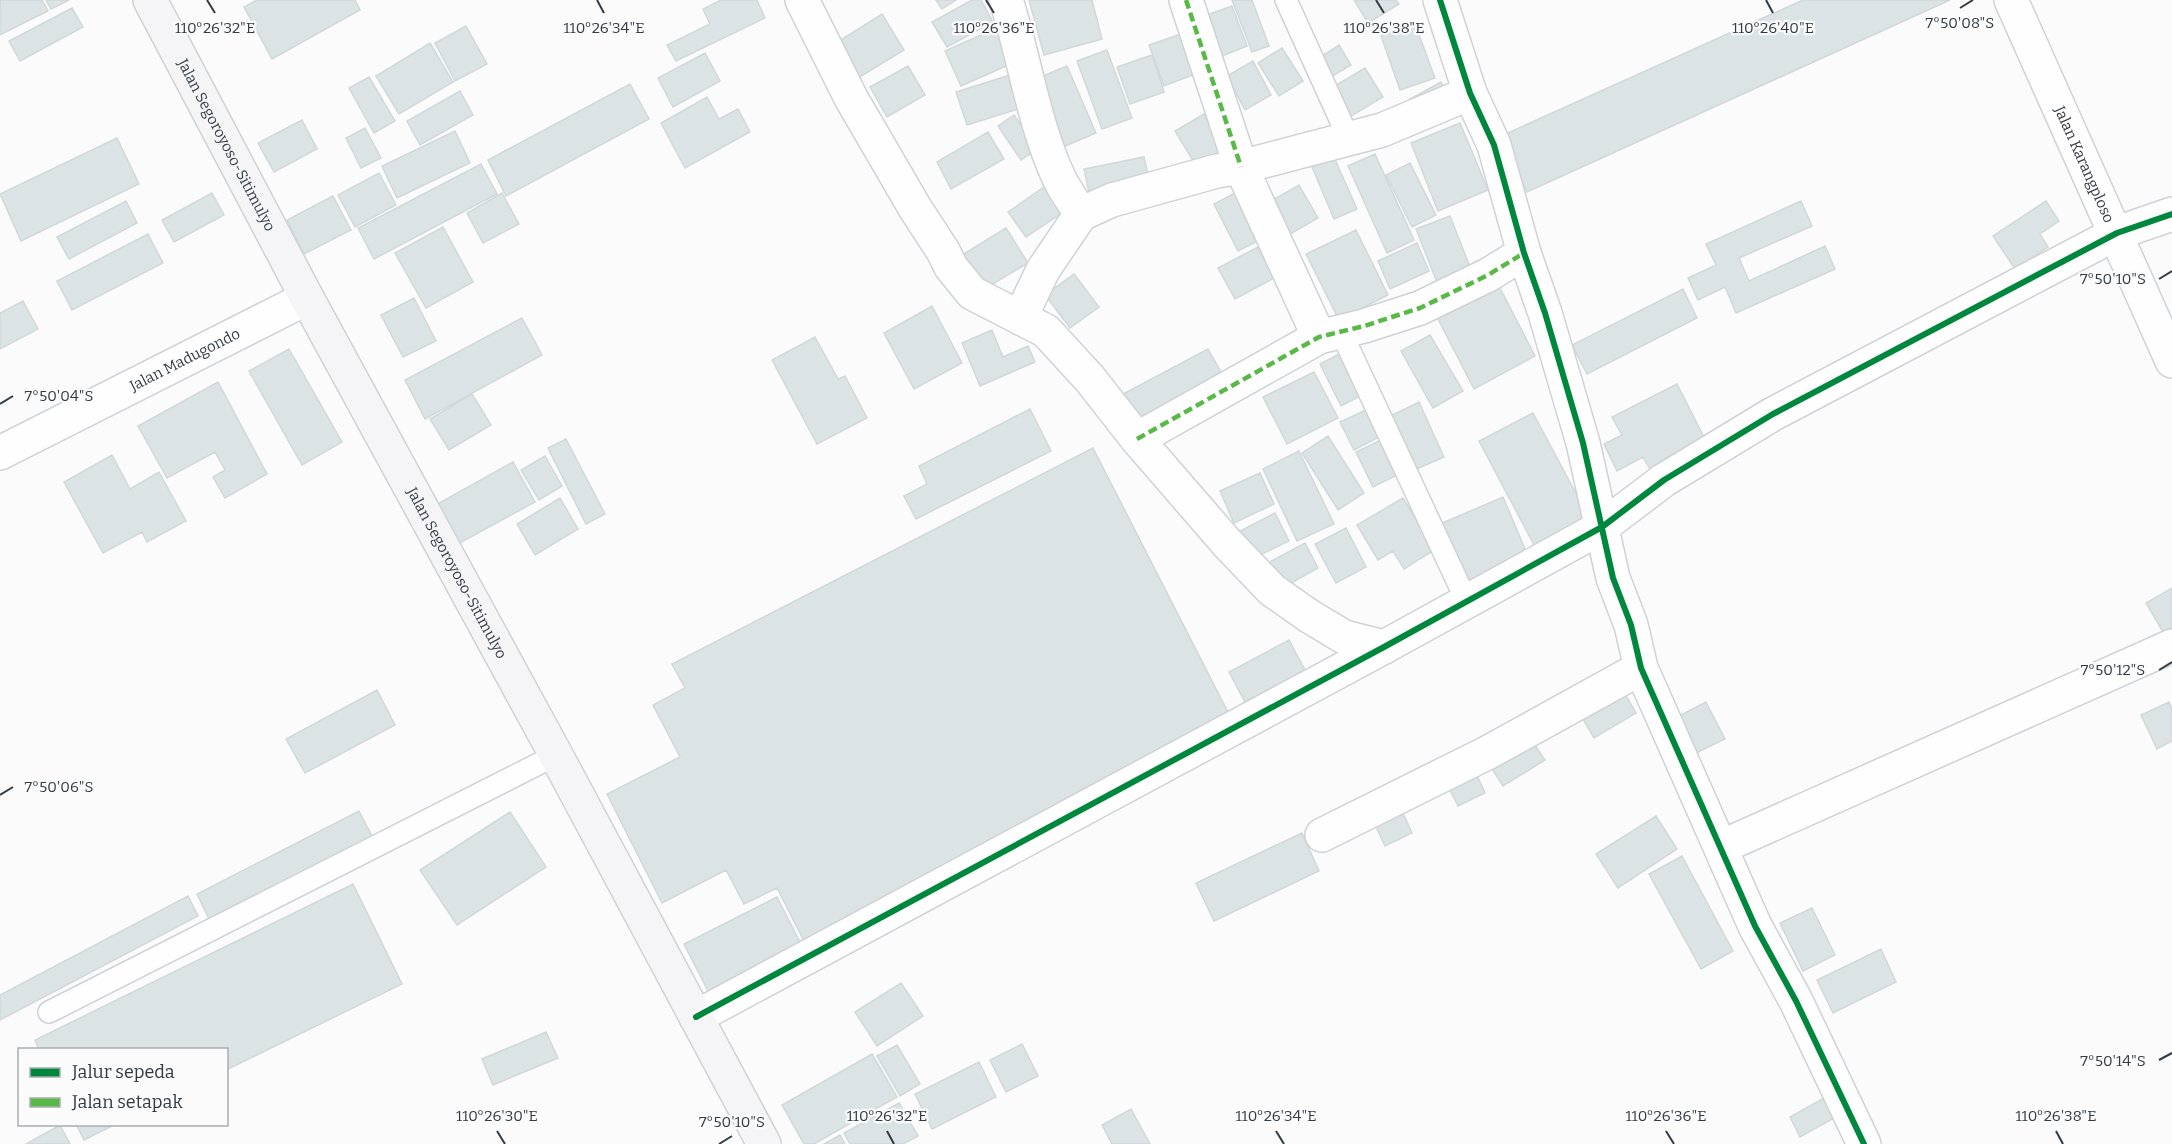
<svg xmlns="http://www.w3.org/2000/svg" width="2172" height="1144" font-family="Bitter,serif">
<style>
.building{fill:#dce3e5;stroke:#d1d8d9;stroke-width:1.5}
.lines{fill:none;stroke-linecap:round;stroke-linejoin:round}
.service-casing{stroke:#ced2d6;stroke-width:24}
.minor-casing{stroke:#ced2d6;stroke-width:36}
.secondary-casing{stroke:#ced2d6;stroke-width:36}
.service{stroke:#fefefe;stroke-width:21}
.minor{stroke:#fefefe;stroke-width:33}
.secondary{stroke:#f5f5f8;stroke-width:33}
.quiet{stroke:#58b947;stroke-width:4.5;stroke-dasharray:9 4.5;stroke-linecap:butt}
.cycleway-casing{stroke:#fbfbfb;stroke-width:10}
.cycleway{stroke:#00873e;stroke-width:6}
.ticks{fill:none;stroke:#313b44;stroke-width:2}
.labels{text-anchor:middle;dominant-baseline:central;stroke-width:4.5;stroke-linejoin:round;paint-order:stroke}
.street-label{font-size:15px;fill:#313b44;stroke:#fbfbfb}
.ticks-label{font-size:15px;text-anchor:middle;fill:#313b44;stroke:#fbfbfb;stroke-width:4.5;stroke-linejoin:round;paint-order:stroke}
</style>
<rect width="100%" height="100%" fill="#fbfbfb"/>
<!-- building -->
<path class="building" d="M0 0H42L48 11 0 35Z
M46 0H69L51 9Z
M257 0H355L360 10 272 59 244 7Z
M721 0H757L765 18 676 61 667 45 710 24 703 9Z
M936 0H956L942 9Z
M972 0H981L993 22 947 47 932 22Z
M1029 0H1092L1102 39 1044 55Z
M1232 0H1252L1269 46 1252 52Z
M1354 0H1396L1399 4 1368 23Z
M1803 0H1950L1527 192 1501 136Z
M1232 6 1247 46 1212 60 1196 19Z
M72 8 83 27 20 61 9 41Z
M882 14 904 50 858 78 836 43Z
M1415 24 1435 78 1400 90 1381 36Z
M466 26 487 64 455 81 435 43Z
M999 27 1015 62 961 86 945 51Z
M1181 34 1195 74 1164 86 1149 45Z
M430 43 453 82 399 114 376 76Z
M1339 45 1351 65 1331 77 1319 58Z
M1282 48 1303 81 1279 96 1258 63Z
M1107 50 1132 118 1102 129 1077 61Z
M705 53 720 81 673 107 658 78Z
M1152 55 1164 92 1130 104 1117 67Z
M1253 61 1271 95 1245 110 1227 76Z
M908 66 925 95 887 117 870 87Z
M1067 66 1096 133 1058 149 1029 82Z
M1365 68 1383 97 1346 119 1328 90Z
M1010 75 1021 108 967 125 956 92Z
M369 77 395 121 374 133 349 88Z
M1441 82 1448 96 1418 112 1410 99Z
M630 84 649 119 506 196 488 160Z
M460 91 473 115 420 145 407 121Z
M707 97 719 119 738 109 750 132 685 168 661 123Z
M1204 114 1230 157 1201 174 1175 131Z
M1014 115 1037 149 1021 160 998 126Z
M302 120 317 149 274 172 258 143Z
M1460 123 1488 190 1438 211 1411 143Z
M365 128 381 158 361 168 346 138Z
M455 131 470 163 397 198 382 166Z
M988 132 1004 159 951 189 937 162Z
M117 138 139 184 21 241 0 194Z
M1375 154 1414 240 1387 253 1348 166Z
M1144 157 1150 185 1090 197 1084 169Z
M1334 157 1357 209 1334 219 1312 167Z
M1410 163 1436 215 1412 227 1386 175Z
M481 164 497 194 374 259 358 228Z
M379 173 396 205 355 227 338 195Z
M1299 185 1318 218 1285 237 1266 204Z
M1044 187 1062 213 1026 237 1008 212Z
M1246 187 1270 235 1238 251 1214 204Z
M212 193 224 215 174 242 162 220Z
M502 193 519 224 483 243 467 213Z
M333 196 351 230 304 254 287 220Z
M126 201 137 223 69 259 57 237Z
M1801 201 1812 226 1739 258 1749 281 1825 246 1835 269 1736 313 1725 287 1698 300 1688 278 1716 265 1706 244Z
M2046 201 2059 221 2040 234 2048 247 2015 269 1993 236Z
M1450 216 1474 277 1440 290 1416 229Z
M443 227 473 282 426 308 395 253Z
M1006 228 1028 263 983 290 962 255Z
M1356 230 1388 295 1339 320 1306 254Z
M148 234 163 263 72 310 57 281Z
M1417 243 1429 271 1390 289 1378 261Z
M1258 247 1274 278 1235 299 1218 268Z
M1074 274 1099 307 1070 328 1045 295Z
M1498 284 1535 356 1474 389 1437 317Z
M1683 289 1697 318 1587 374 1572 345Z
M414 298 436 341 403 357 381 315Z
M23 301 38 329 0 349V313Z
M932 306 962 363 914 389 884 333Z
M522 318 542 355 425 419 405 380Z
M992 330 1003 357 1028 346 1035 362 980 386 962 343Z
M1430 335 1463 391 1433 408 1401 351Z
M815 337 838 379 845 376 867 418 817 444 772 360Z
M289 349 342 442 302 465 249 371Z
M1208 349 1229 386 1143 432 1123 394Z
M1345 351 1366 393 1341 406 1320 364Z
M1314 372 1338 418 1287 444 1263 397Z
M218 382 267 474 225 498 213 477 225 470 215 452 167 478 138 426Z
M1677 384 1707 443 1651 471 1643 457 1617 471 1604 444 1622 435 1612 417Z
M472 394 491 425 449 450 430 419Z
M1419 402 1444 457 1414 470 1390 416Z
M1030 409 1051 451 916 519 904 496 927 484 919 466Z
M1368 409 1381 436 1354 450 1340 422Z
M1533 413 1595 529 1541 558 1479 441Z
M1328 436 1364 493 1338 510 1302 453Z
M566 439 605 514 586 524 548 448Z
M1383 439 1401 473 1373 487 1356 452Z
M1093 448 1235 726 806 945 777 888 744 904 726 870 662 903 607 794 680 757 653 705 685 688 672 664Z
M1299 451 1334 524 1297 541 1263 469Z
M112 455 130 489 159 472 186 521 147 542 142 532 103 553 64 482Z
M545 456 562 486 539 500 521 470Z
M513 462 535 502 456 545 434 506Z
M1260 473 1274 504 1234 523 1220 491Z
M1503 497 1530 561 1466 589 1438 525Z
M560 498 578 529 535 555 517 524Z
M1403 498 1434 550 1404 569 1393 551 1378 560 1357 525Z
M1275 513 1289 541 1252 559 1238 532Z
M1346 528 1366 567 1336 583 1315 544Z
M1305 543 1318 568 1277 591 1264 565Z
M2172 588V627L2163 632 2146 603Z
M1289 640 1312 683 1252 715 1229 672Z
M1622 689 1636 713 1594 738 1580 714Z
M377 690 395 725 305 773 286 739Z
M1706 702 1725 739 1694 754 1675 718Z
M2169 702 2172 709V741L2157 749 2141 715Z
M1530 738 1545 760 1503 786 1489 764Z
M1475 771 1485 793 1458 806 1447 784Z
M1400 807 1412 833 1385 846 1373 820Z
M359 811 373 838 210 921 197 894Z
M510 812 546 867 457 925 420 870Z
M1656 816 1677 849 1618 888 1596 854Z
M1302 833 1319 871 1214 921 1196 883Z
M1682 856 1733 951 1701 969 1649 874Z
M353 884 402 984 226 1070V1050H39L35 1040Z
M188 896 198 916 0 1020V995Z
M777 897 801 944 708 991 684 944Z
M1812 908 1835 955 1803 971 1780 923Z
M1881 949 1896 982 1833 1013 1817 980Z
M901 983 923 1016 877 1046 855 1012Z
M546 1032 558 1058 493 1085 482 1059Z
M1022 1044 1038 1076 1006 1092 990 1060Z
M897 1045 920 1084 900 1096 877 1056Z
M872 1054 897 1097 814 1144H804L782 1105Z
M979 1062 996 1097 932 1129 915 1094Z
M1824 1098 1834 1118 1800 1137 1790 1117Z
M899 1103 918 1136 903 1144H850L844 1133Z
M1131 1109 1150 1144H1112L1102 1125Z
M76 1124H116L84 1140Z
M60 1125 70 1144H26Z
M840 1135 845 1144H824Z"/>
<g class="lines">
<defs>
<path id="service" d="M1286 0 1349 139
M1341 332 1467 602
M49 1012 556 755"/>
<g id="minor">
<path d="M802 0 851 98 915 208 943 251 951 267 972 293 1046 331 1090 379 1137 439 1227 543 1272 590 1309 616 1344 637 1384 647"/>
<path d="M1006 0C1025 59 1033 122 1059 178 1065 191 1074 202 1081 214"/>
<path d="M1186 0 1241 167 1319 337"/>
<path d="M1440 0 1470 93 1494 145 1524 253 1545 313 1583 443 1613 578 1631 625 1641 668 1755 926 1796 1001 1864 1144"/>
<path id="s1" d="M2011 0 2172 361"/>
<path d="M1020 318 1043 270 1081 214 1112 200 1217 171 1241 167 1382 130 1470 93"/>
<path d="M1137 439 1319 337 1364 326 1420 308 1488 275 1524 253"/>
<path id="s2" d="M0 453 307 298"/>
<path d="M1322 835 1487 753 1641 668"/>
<path d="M1721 847 2172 646"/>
<path d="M696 1017 1384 647 1602 527 1664 480 1773 414 2117 233 2172 214"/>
</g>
<g id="secondary">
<path id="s3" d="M150 0 307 298 556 755 764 1144"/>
</g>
</defs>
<!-- service casing -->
<use href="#service" class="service-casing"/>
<!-- minor casing -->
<use href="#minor" class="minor-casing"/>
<!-- secondary casing -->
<use href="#secondary" class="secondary-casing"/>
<!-- service -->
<use href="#service" class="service"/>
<!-- minor -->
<use href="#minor" class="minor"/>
<!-- secondary -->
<use href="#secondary" class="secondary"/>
<!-- quiet -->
<path class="quiet" d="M1186 0 1241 167
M1137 439 1319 337 1364 326 1420 308 1488 275 1524 253"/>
<defs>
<path id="cycleway" d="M1440 0 1470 93 1494 145 1524 253 1545 313 1583 443 1613 578 1631 625 1641 668 1755 926 1796 1001 1864 1144
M696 1017 1384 647 1602 527 1664 480 1773 414 2117 233 2172 214"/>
</defs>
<!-- cycleway casing -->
<use href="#cycleway" class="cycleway-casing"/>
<!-- cycleway -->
<use href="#cycleway" class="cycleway"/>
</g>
<!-- ticks -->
<path class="ticks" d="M207 0 215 13M597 0 604 13M986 0 994 13M1376 0 1384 13M1766 0 1773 13M1960 8 1973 0M2159 279 2172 271M0 404 13 396M2159 670 2172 662M0 795 13 787M2159 1060 2172 1053M497 1131 505 1144M887 1131 894 1144M1276 1131 1284 1144M1666 1131 1674 1144M2056 1131 2063 1144M719 1144 732 1136"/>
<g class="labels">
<!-- street labels -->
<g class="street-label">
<text stroke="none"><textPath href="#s3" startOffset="164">Jalan Segoroyoso-Sitimulyo</textPath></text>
<text stroke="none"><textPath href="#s1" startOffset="180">Jalan Karangploso</textPath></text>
<text stroke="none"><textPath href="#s2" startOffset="207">Jalan Madugondo</textPath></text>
<text stroke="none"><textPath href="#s3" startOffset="650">Jalan Segoroyoso-Sitimulyo</textPath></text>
</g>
</g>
<g class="ticks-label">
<text x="1960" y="28">7°50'08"S</text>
<text x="994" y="33">110°26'36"E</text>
<text x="1773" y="33">110°26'40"E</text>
<text x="215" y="33">110°26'32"E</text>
<text x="604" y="33">110°26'34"E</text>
<text x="1384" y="33">110°26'38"E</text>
<text x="2113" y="284">7°50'10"S</text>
<text x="59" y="401">7°50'04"S</text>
<text x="2113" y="675">7°50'12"S</text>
<text x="59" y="792">7°50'06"S</text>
<text x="2113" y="1066">7°50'14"S</text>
<text x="497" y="1121">110°26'30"E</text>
<text x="887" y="1121">110°26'32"E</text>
<text x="1276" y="1121">110°26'34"E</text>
<text x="1666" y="1121">110°26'36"E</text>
<text x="2056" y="1121">110°26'38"E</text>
<text x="732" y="1127">7°50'10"S</text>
</g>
<!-- legend -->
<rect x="18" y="1048" width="210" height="78" fill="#fbfbfb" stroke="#aaaeb2" stroke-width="1.5"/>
<rect x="30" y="1068" width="30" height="9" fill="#00873e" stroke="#aaaeb2" stroke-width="1.5"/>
<text x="72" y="1078" font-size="18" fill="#313b44">Jalur sepeda</text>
<rect x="30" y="1098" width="30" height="9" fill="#58b947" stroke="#aaaeb2" stroke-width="1.5"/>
<text x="72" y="1108" font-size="18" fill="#313b44">Jalan setapak</text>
</svg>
